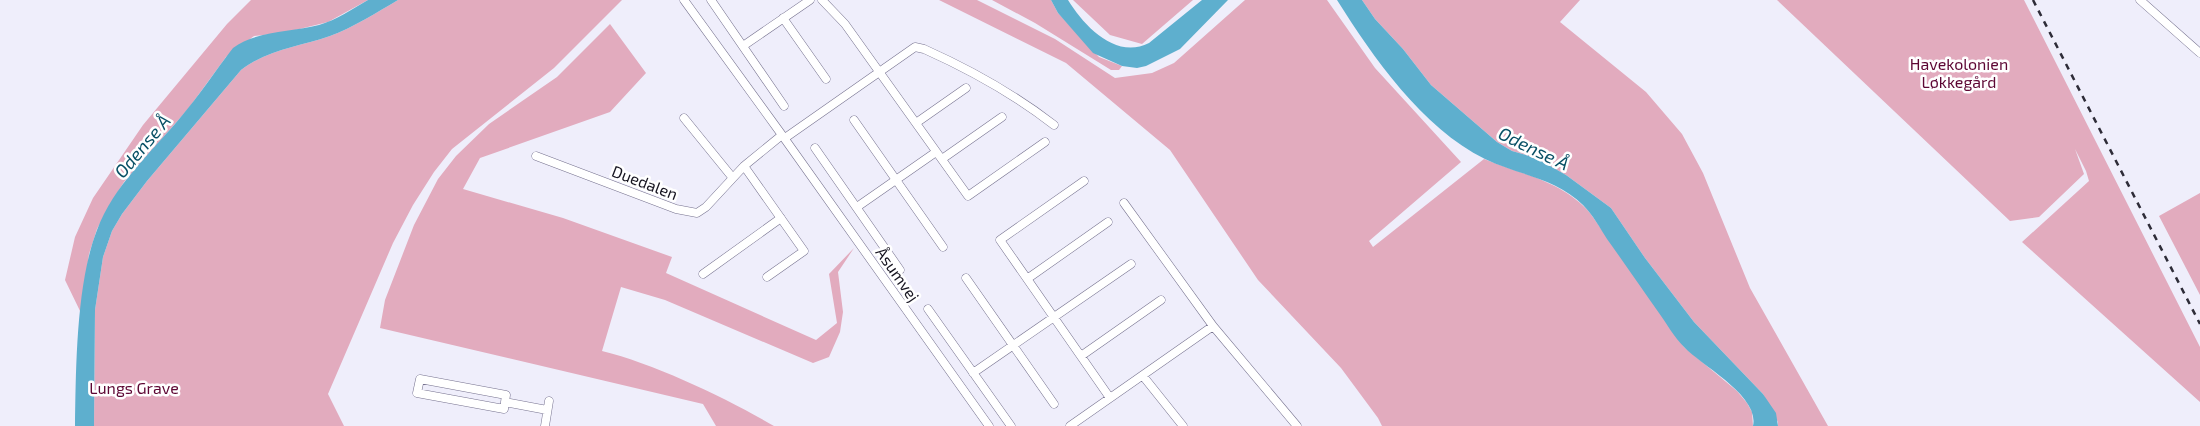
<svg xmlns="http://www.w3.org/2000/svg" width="2200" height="426" font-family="'Exo 2',sans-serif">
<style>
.green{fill:#e2abbe}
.water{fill:#5eafce}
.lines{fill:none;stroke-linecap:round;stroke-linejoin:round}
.minor-casing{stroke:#76728f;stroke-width:9}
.minor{stroke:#fff;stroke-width:8}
.rail{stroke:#2e2c38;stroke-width:2.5;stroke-dasharray:6 6;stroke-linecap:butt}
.labels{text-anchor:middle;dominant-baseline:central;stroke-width:5;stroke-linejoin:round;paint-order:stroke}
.park-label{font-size:16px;fill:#5d0734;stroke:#fff}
.street-label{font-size:16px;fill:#161420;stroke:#fff}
.water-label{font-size:18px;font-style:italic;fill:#074f65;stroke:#fff}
</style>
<rect width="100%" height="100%" fill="#efeefb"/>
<!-- green -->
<path class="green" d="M251 0H368L328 22 283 33 254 36 226 57 188 109 124 182 109 206 97 229 89 254 81 313 65 280 75 237 93 198 143 125 227 24Z
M398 0H622L554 68 452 149 434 172 413 205 393 243 328 394 344 426H94L95 310 103 257 112 231 122 214 147 181 241 70C268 49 299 47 330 36 354 27 376 13 398 0Z
M939 0H977L1055 39 1115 78 1152 73 1174 63 1245 0H1327L1375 68 1461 162 1369 241 1373 247 1484 159C1521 174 1562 181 1590 213L1684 347 1737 391 1747 403 1752 412 1753 426H1382L1378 418 1341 368 1258 280 1170 150 1066 63Z
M992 0H1051L1058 13 1099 57 1122 66 1119 70H1111L1035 23Z
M1073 0H1193L1142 44 1110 35Z
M1362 0H1580L1560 22 1646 92 1682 134 1703 173 1750 288 1828 426H1778V422L1763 394 1694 322 1645 258 1611 208 1566 175 1536 158 1512 151 1497 142 1431 85 1403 49 1375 19Z
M1777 0H2024L2200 347V402L2022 242 2089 181 2086 171 2075 149 2084 174 2039 217 2010 221Z
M610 24 646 73 610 112 480 158 463 189 563 218 672 257 666 273 816 340 837 323 829 274 854 248 838 272 843 312 840 332 829 357 813 363 665 300 621 287 602 351C655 364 726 398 774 426H716L703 404 380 328 385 300 414 225 438 179 456 156 489 124 557 77Z
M2200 193V295L2159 216Z"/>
<!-- water -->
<path class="water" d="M368 0H398C376 13 354 27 330 36 299 47 268 49 241 70L147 181 122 214 112 231 103 257 95 310 94 426H75C76 368 76 284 97 230 114 185 150 154 180 118 199 96 215 71 233 48 256 31 291 32 319 25 337 20 352 9 368 0Z
M1051 0H1068C1084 26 1116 60 1149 43L1202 0H1228L1180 49 1146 66 1137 68 1122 66 1093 53 1058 13Z
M1337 0H1362L1375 19 1403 49 1431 85 1497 142 1512 151 1536 158 1566 175 1611 208 1645 258 1694 322 1763 394 1776 413 1778 426H1753C1760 396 1702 366 1684 347 1674 337 1667 324 1659 313 1642 289 1625 264 1607 239 1600 228 1593 215 1583 205 1556 178 1518 175 1485 159 1422 128 1373 57 1337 0Z"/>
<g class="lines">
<defs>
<path id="minor" d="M684 0 782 135 989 426
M711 0 784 106
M822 0 845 24 968 196 1045 142
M2140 0 2200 53
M783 18 826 79
M743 46 810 0
M684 118 732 177
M854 120 943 247
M916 123 966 88
M785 138 915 47 924 49C971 70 1014 94 1054 125
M815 148 900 270
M536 156 676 209 697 213 706 207 744 166 782 135
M942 159 1002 117
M744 166 804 251 767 277
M1084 181 1000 240 1110 398
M1124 203 1213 326 1297 426
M857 207 936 152
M703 274 781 218
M966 278 1054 404
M1027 279 1108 222
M928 309 1011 426
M1081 356 1161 300
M973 373 1131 264
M1143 376 1183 426
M505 402 504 409 417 393 420 379 506 395 505 402 547 410
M545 426 549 401
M1070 426 1213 326"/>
</defs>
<!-- minor casing -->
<use href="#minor" class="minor-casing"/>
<!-- minor -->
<use href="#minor" class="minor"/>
<!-- rail -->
<path class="rail" d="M2033 0 2200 324"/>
</g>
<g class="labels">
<!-- park labels -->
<g class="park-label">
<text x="1959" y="63">Havekolonien<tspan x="1959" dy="18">Løkkegård</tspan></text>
<text x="134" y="387">Lungs Grave</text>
</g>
<!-- street labels -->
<g class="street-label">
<text transform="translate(645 182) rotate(21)">Duedalen</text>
<text transform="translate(898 274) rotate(55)">Åsumvej</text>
</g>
<!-- water labels -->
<g class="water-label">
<text transform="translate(142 146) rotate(-50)">Odense Å</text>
<text transform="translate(1534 148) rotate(26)">Odense Å</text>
</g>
</g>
</svg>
